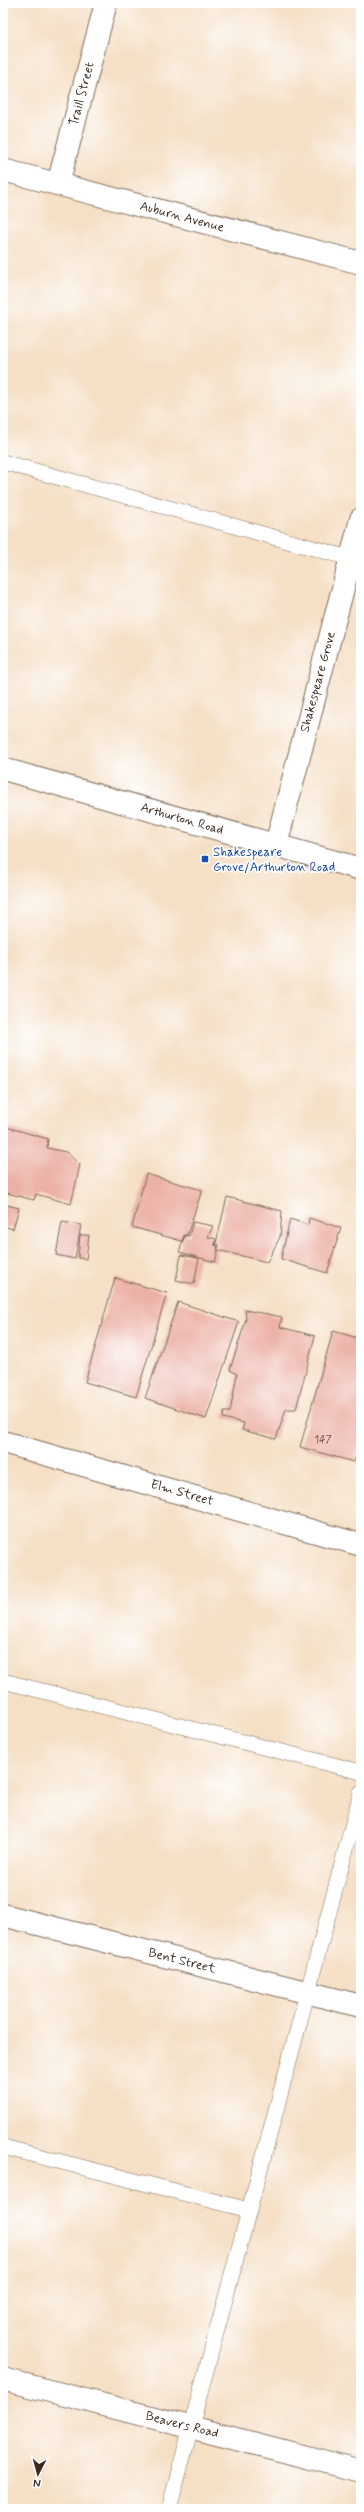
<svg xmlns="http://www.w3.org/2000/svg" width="364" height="2512" font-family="Mynerve,sans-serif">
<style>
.building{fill:#ecb1a6}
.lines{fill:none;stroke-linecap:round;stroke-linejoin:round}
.service-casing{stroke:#7c6958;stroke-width:16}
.minor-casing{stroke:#7c6958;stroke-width:24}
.tertiary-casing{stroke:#7c6958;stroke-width:24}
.service{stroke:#fff;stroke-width:15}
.minor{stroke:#fff;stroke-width:22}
.tertiary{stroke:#fff;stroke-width:22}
.transit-dot{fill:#1a4fb4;stroke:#fff;stroke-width:1.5}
.labels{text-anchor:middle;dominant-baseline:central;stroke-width:3.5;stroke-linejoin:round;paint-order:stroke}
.number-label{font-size:11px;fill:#674c40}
.street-label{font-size:13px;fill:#3b2a1e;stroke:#fff}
.transit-label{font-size:13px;fill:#164399;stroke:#fff;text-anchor:start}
</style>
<rect width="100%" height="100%" fill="#fff"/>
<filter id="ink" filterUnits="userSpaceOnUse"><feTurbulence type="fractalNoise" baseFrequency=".025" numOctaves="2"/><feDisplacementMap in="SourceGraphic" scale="8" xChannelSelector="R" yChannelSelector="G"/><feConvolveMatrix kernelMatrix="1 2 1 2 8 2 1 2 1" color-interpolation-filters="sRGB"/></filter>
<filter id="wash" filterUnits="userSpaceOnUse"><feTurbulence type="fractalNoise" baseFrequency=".012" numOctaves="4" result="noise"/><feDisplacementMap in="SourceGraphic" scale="16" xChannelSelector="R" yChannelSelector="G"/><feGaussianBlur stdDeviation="0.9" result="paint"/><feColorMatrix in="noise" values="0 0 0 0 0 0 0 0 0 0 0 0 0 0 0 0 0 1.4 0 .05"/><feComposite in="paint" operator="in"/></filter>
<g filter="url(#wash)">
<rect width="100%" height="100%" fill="#f5dfc5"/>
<g id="blocks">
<!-- building -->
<path class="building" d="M3 1126 48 1139 47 1148 66 1152 80 1165 71 1204 36 1194 34 1200 3 1192Z
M146 1174 202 1190 187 1235H184L182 1241 132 1227Z
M227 1197 282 1211 280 1237 267 1262 217 1250 219 1245 216 1243Z
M3 1204 19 1208 13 1229 3 1226Z
M309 1218 341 1228 327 1273 281 1259 290 1219 308 1225Z
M62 1222 81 1225 75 1259 56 1255Z
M193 1222 213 1226 208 1237 216 1239 215 1246V1244L217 1245 218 1251 215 1262 179 1252 185 1235 189 1236Z
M80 1235H89L86 1259 78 1258Z
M181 1255 199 1258 194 1284 176 1280Z
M360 1266H361V1281L357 1280Z
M115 1278 167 1293 136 1397 85 1382Z
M178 1302 239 1322 206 1419 145 1398Z
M245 1310 282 1317 280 1327 315 1336 296 1409H286L276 1439 242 1430 244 1423 223 1418 224 1412H230L237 1374 230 1370 246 1319Z
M333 1331 361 1339V1438L354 1462 300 1447Z"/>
</g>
</g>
<g filter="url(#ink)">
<use href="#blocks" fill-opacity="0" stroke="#7c6958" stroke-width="1"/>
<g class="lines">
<defs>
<path id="service" d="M3 462 360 561
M3 1681 361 1772
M3 2147 249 2210
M169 2509 361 1793"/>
<path id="minor" d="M3 170 361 263
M58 184 106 3
M276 845 361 519
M3 1442 361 1545
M3 1915 361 2006
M3 2379 361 2471"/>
<path id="tertiary" d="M3 769 361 869"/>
</defs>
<!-- service casing -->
<use href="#service" class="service-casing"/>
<!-- minor casing -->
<use href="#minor" class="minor-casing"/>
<!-- tertiary casing -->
<use href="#tertiary" class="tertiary-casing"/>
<!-- service -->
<use href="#service" class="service"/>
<!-- minor -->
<use href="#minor" class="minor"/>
<!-- tertiary -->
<use href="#tertiary" class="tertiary"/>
</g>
</g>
<!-- markers -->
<rect class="transit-dot" x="201" y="855" width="8" height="8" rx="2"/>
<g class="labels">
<!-- number labels -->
<g class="number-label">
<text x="323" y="1440">147</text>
</g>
<!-- street labels -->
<g class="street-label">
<text transform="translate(82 94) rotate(-75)">Traill Street</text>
<text transform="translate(182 217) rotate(15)">Auburn Avenue</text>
<text transform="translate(318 682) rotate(-75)">Shakespeare Grove</text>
<text transform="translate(182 819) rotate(16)">Arthurton Road</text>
<text transform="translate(182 1493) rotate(16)">Elm Street</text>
<text transform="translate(182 1961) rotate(14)">Bent Street</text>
<text transform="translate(182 2425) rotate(14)">Beavers Road</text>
</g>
<!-- transit labels -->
<g class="transit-label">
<text x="213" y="852">Shakespeare<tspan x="213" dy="15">Grove/Arthurton Road</tspan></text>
</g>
</g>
<!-- margin -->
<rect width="364" height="2512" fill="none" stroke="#fff" stroke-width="16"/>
<!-- north arrow -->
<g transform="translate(38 2474) rotate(186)" stroke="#ffffff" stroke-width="3" paint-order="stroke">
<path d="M0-3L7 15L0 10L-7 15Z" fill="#3b2a1e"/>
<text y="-6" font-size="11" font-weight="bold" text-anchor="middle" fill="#3b2a1e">N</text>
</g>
</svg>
